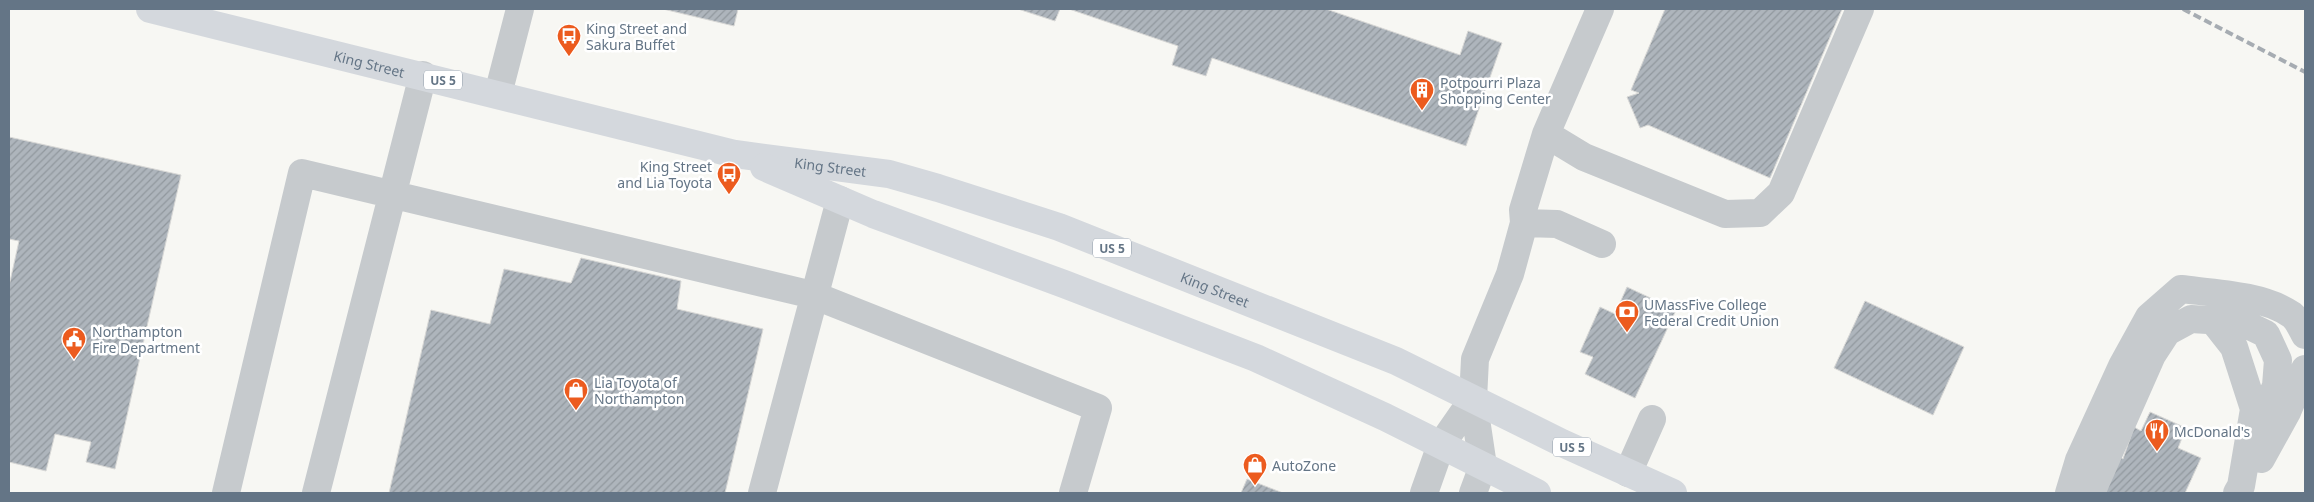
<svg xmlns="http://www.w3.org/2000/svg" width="2314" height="502" font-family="'Noto Sans',sans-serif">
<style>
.building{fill:url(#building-hatch);stroke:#d8d8d6}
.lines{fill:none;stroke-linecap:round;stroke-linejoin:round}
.minor{stroke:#c6cacd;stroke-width:28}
.major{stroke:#d4d8dd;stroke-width:28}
.rail{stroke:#a6acb2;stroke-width:4;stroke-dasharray:8 4;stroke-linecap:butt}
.labels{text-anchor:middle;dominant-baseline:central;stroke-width:5;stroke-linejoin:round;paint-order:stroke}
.shield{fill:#fff;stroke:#929eaa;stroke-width:1}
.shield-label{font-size:12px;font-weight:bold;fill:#647586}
.poi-label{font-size:14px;fill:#647586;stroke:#fff;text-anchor:start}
.street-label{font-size:14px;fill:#647586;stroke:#fff}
</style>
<defs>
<pattern id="building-hatch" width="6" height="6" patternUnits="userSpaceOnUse" patternTransform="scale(1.25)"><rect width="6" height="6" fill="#aeb5bc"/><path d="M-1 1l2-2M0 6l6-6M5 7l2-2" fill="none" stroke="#91989e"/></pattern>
</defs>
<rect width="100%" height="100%" fill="#f7f7f3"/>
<!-- building -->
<path class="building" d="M663 9H738L734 26Z
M1018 9H1060L1055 21Z
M1069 9H1326L1460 55 1468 31 1502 43 1466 146 1212 58 1206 76 1172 65 1178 46Z
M1665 9H1842L1770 178 1648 125 1640 128 1627 97 1639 93 1631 90Z
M9 137 181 175 115 469 86 462 91 442 55 434 46 471 9 462V286L19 241 9 239Z
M581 258 681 281 677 309 763 329 725 493H389L431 310 490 324 504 269 571 283Z
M1627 287 1676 310 1635 398 1585 374 1593 357 1580 352 1600 307 1615 314Z
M1865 301 1964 347 1933 415 1834 368Z
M2150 412 2186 428 2178 448 2201 458 2185 493H2104L2120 457 2123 459 2134 427 2141 431Z
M1247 479 1283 493H1241Z"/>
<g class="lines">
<!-- minor -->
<path class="minor" d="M498 94 520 9
M1546 134 1584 157 1725 214 1760 213 1781 193 1860 9
M1524 223 1557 224 1602 244
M2212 319 2234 347 2254 409 2241 486 2237 493
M2261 459 2287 412 2305 369
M1628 473 1652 419
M226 493 302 173 813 295 1098 408 1073 493
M316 493 423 75
M762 493 840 200
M1424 493 1441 445 1473 399
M1473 493 1483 466 1473 399 1475 359 1510 274 1524 223 1523 210 1546 134 1600 9
M2069 493 2079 460 2122 366 2149 317 2181 289C2214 293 2264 295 2292 315 2297 319 2302 329 2305 335
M2091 493 2152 355 2167 332 2191 319 2241 322 2266 334 2278 360 2276 386 2247 454"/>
<!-- major -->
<g class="major">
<path id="s1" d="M150 9 735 154 889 174 938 188 1059 227 1396 361 1562 443 1673 493"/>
<path d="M764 167 873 214 1064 284 1256 358 1385 417 1537 493"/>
</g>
<!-- rail -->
<path class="rail" d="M2183 9 2305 72"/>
</g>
<!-- icons -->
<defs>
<symbol id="bus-pin" viewBox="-11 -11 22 30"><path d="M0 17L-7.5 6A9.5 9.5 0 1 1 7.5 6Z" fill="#ec5b1e" stroke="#fff"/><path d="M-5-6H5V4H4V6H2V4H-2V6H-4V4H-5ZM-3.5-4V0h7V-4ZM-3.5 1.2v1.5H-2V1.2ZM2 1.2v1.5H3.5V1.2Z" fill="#fff"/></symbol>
<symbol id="building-pin" viewBox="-11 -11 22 30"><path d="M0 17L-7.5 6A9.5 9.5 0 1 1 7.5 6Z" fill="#ec5b1e" stroke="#fff"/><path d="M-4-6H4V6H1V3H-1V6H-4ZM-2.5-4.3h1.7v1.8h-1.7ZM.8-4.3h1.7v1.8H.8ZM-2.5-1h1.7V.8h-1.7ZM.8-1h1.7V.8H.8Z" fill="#fff"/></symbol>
<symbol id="bank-pin" viewBox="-11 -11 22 30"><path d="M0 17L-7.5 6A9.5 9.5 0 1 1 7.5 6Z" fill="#ec5b1e" stroke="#fff"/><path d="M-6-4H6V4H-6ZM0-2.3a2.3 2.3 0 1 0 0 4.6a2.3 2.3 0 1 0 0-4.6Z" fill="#fff"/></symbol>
<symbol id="civic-pin" viewBox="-11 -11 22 30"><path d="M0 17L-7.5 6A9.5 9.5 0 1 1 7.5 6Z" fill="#ec5b1e" stroke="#fff"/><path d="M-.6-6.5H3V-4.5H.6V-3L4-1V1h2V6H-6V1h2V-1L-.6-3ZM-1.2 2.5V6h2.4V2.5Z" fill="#fff"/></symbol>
<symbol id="shop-pin" viewBox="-11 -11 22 30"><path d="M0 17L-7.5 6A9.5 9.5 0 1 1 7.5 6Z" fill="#ec5b1e" stroke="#fff"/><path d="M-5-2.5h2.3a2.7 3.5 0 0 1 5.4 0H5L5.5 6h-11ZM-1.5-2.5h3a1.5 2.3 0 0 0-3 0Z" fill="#fff"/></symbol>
<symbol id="restaurant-pin" viewBox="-11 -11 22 30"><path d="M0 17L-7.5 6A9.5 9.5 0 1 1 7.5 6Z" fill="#ec5b1e" stroke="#fff"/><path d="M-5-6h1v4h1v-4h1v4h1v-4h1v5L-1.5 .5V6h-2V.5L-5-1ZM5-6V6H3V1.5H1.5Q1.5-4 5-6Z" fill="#fff"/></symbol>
</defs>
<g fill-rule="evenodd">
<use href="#bus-pin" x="555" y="22" width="28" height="38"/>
<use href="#building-pin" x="1408" y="76" width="28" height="38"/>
<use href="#bus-pin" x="715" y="160" width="28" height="38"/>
<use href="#bank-pin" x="1613" y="298" width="28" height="38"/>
<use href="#civic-pin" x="60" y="325" width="28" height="38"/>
<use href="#shop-pin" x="562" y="376" width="28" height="38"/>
<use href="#restaurant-pin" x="2143" y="417" width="28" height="38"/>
<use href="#shop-pin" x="1241" y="451" width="28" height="38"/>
</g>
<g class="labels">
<!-- shield labels -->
<g class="shield">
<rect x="424" y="70.5" width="38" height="19" rx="4"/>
<rect x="1093" y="238.5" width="38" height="19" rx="4"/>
<rect x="1553" y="437.5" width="38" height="19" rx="4"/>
</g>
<g class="shield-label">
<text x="443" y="80">US 5</text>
<text x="1112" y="248">US 5</text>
<text x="1572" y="447">US 5</text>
</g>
<!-- poi labels -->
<g class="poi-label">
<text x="586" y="28">King Street and<tspan x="586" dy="16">Sakura Buffet</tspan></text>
<text x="1440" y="82">Potpourri Plaza<tspan x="1440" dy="16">Shopping Center</tspan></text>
<text x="712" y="166" text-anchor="end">King Street<tspan x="712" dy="16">and Lia Toyota</tspan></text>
<text x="1644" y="304">UMassFive College<tspan x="1644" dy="16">Federal Credit Union</tspan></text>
<text x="92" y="331">Northampton<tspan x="92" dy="16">Fire Department</tspan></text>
<text x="594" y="382">Lia Toyota of<tspan x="594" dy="16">Northampton</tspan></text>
<text x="2174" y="431">McDonald's</text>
<text x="1272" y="465">AutoZone</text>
</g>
<!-- street labels -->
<g class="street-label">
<text stroke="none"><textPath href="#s1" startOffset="226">King Street</textPath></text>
<text stroke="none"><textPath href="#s1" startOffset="699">King Street</textPath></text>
<text stroke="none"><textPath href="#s1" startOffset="1104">King Street</textPath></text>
</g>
</g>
<!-- border -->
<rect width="2314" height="502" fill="none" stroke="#647586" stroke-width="20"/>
</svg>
